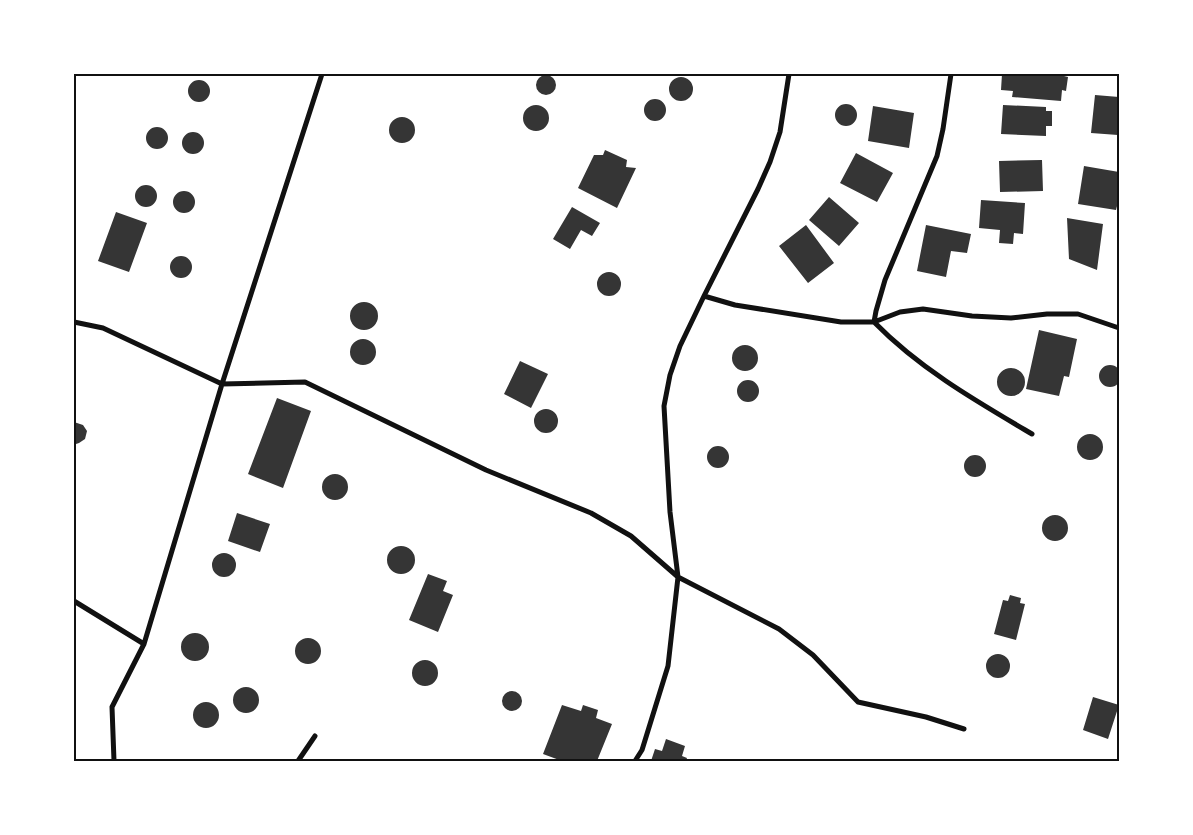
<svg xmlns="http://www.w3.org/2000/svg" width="1193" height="835" font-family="'Crimson Pro',serif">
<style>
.building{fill:#353535}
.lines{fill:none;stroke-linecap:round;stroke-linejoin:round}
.minor{stroke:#111;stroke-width:5}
.neatline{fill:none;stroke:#111;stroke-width:2}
</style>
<rect width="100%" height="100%" fill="#fff"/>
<!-- building -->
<path class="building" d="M1002 74H1064V76L1068 77 1066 91 1062 90 1061 101 1012 97 1013 91 1001 90Z
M536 85a10 10 0 1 1 20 0a10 10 0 1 1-20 0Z
M669 89a12 12 0 1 1 24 0a12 12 0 1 1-24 0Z
M188 91a11 11 0 1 1 22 0a11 11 0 1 1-22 0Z
M1095 95 1119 97 1118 135 1091 133Z
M644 110a11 11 0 1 1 22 0a11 11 0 1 1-22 0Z
M835 115a11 11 0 1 1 22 0a11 11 0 1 1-22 0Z
M1003 105 1046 107V111H1052V126H1046V136L1001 134Z
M523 118a13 13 0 1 1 26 0a13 13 0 1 1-26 0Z
M873 106 914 113 909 148 868 141Z
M389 130a13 13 0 1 1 26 0a13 13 0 1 1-26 0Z
M146 138a11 11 0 1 1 22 0a11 11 0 1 1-22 0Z
M182 143a11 11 0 1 1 22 0a11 11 0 1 1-22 0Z
M605 150 627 160 626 167 636 168 617 208 578 188 594 155H603Z
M856 153 893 173 877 202 840 183Z
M1042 160 1043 191 1000 192 999 161Z
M1084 166 1119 172V198L1116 210 1078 204Z
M135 196a11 11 0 1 1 22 0a11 11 0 1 1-22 0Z
M173 202a11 11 0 1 1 22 0a11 11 0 1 1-22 0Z
M829 197 859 223 839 246 809 220Z
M981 200 1025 203 1023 234 1014 233 1013 244 999 243 1000 230 979 228Z
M572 207 600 223 592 236 581 230 570 249 553 239Z
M116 212 147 223 129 272 98 261Z
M1067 218 1103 224 1097 270 1069 259Z
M806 225 834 263 808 283 779 246Z
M926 225 971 234 967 253 951 251 946 277 917 271Z
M170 267a11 11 0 1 1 22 0a11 11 0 1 1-22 0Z
M597 284a12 12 0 1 1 24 0a12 12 0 1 1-24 0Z
M350 316a14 14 0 1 1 28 0a14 14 0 1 1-28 0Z
M1039 330 1077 339 1069 377 1064 376 1059 396 1026 389Z
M350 352a13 13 0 1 1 26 0a13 13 0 1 1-26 0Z
M732 358a13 13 0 1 1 26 0a13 13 0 1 1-26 0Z
M520 361 548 374 531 408 504 394Z
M1099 376a11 11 0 1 1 22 0a11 11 0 1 1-22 0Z
M997 382a14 14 0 1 1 28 0a14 14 0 1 1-28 0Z
M737 391a11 11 0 1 1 22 0a11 11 0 1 1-22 0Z
M277 398 311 411 283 488 248 474Z
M534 421a12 12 0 1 1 24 0a12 12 0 1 1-24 0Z
M74 422 83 425 87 431 85 439 79 443 76 444H74Z
M1077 447a13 13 0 1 1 26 0a13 13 0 1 1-26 0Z
M707 457a11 11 0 1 1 22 0a11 11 0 1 1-22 0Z
M964 466a11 11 0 1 1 22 0a11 11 0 1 1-22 0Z
M322 487a13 13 0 1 1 26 0a13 13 0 1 1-26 0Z
M237 513 270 524 260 552 228 541Z
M1042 528a13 13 0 1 1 26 0a13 13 0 1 1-26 0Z
M387 560a14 14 0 1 1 28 0a14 14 0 1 1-28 0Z
M212 565a12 12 0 1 1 24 0a12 12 0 1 1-24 0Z
M428 574 447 581 443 591 453 595 438 632 409 620Z
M1010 595 1021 598 1020 603 1025 604 1016 640 994 634 1003 600 1008 601Z
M181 647a14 14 0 1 1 28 0a14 14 0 1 1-28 0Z
M295 651a13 13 0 1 1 26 0a13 13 0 1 1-26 0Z
M986 666a12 12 0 1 1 24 0a12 12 0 1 1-24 0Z
M412 673a13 13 0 1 1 26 0a13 13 0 1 1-26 0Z
M233 700a13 13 0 1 1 26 0a13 13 0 1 1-26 0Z
M502 701a10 10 0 1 1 20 0a10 10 0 1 1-20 0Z
M1093 697 1119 705 1108 739 1083 730Z
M193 715a13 13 0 1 1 26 0a13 13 0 1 1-26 0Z
M562 705 581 711 583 705 598 710 596 718 612 724 597 761H562L543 754Z
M666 739 685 746 682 756 687 758 686 761H651L655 749 662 751Z"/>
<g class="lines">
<!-- minor -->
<path class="minor" d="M951 74 943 129 937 156 885 280 876 311 874 322C920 369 976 401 1032 434
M704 296 735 305 841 322H874L900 312 923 309 972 316 1011 318 1047 314H1078L1119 328
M74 322 103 328 222 384 305 382 486 470 591 513 631 536 678 577 779 629 813 655 858 702 926 717 964 729
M74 601 144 644
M114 761 112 707 144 644 222 384 322 74
M298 761 315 736
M635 761 642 750 668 666 678 577 670 512 664 406 670 375 680 346 704 296 758 189 770 162 780 132 789 74"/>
</g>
<!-- border -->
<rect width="1193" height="835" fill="none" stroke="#ffffff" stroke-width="150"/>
<rect x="75" y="75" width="1043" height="685" class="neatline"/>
</svg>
